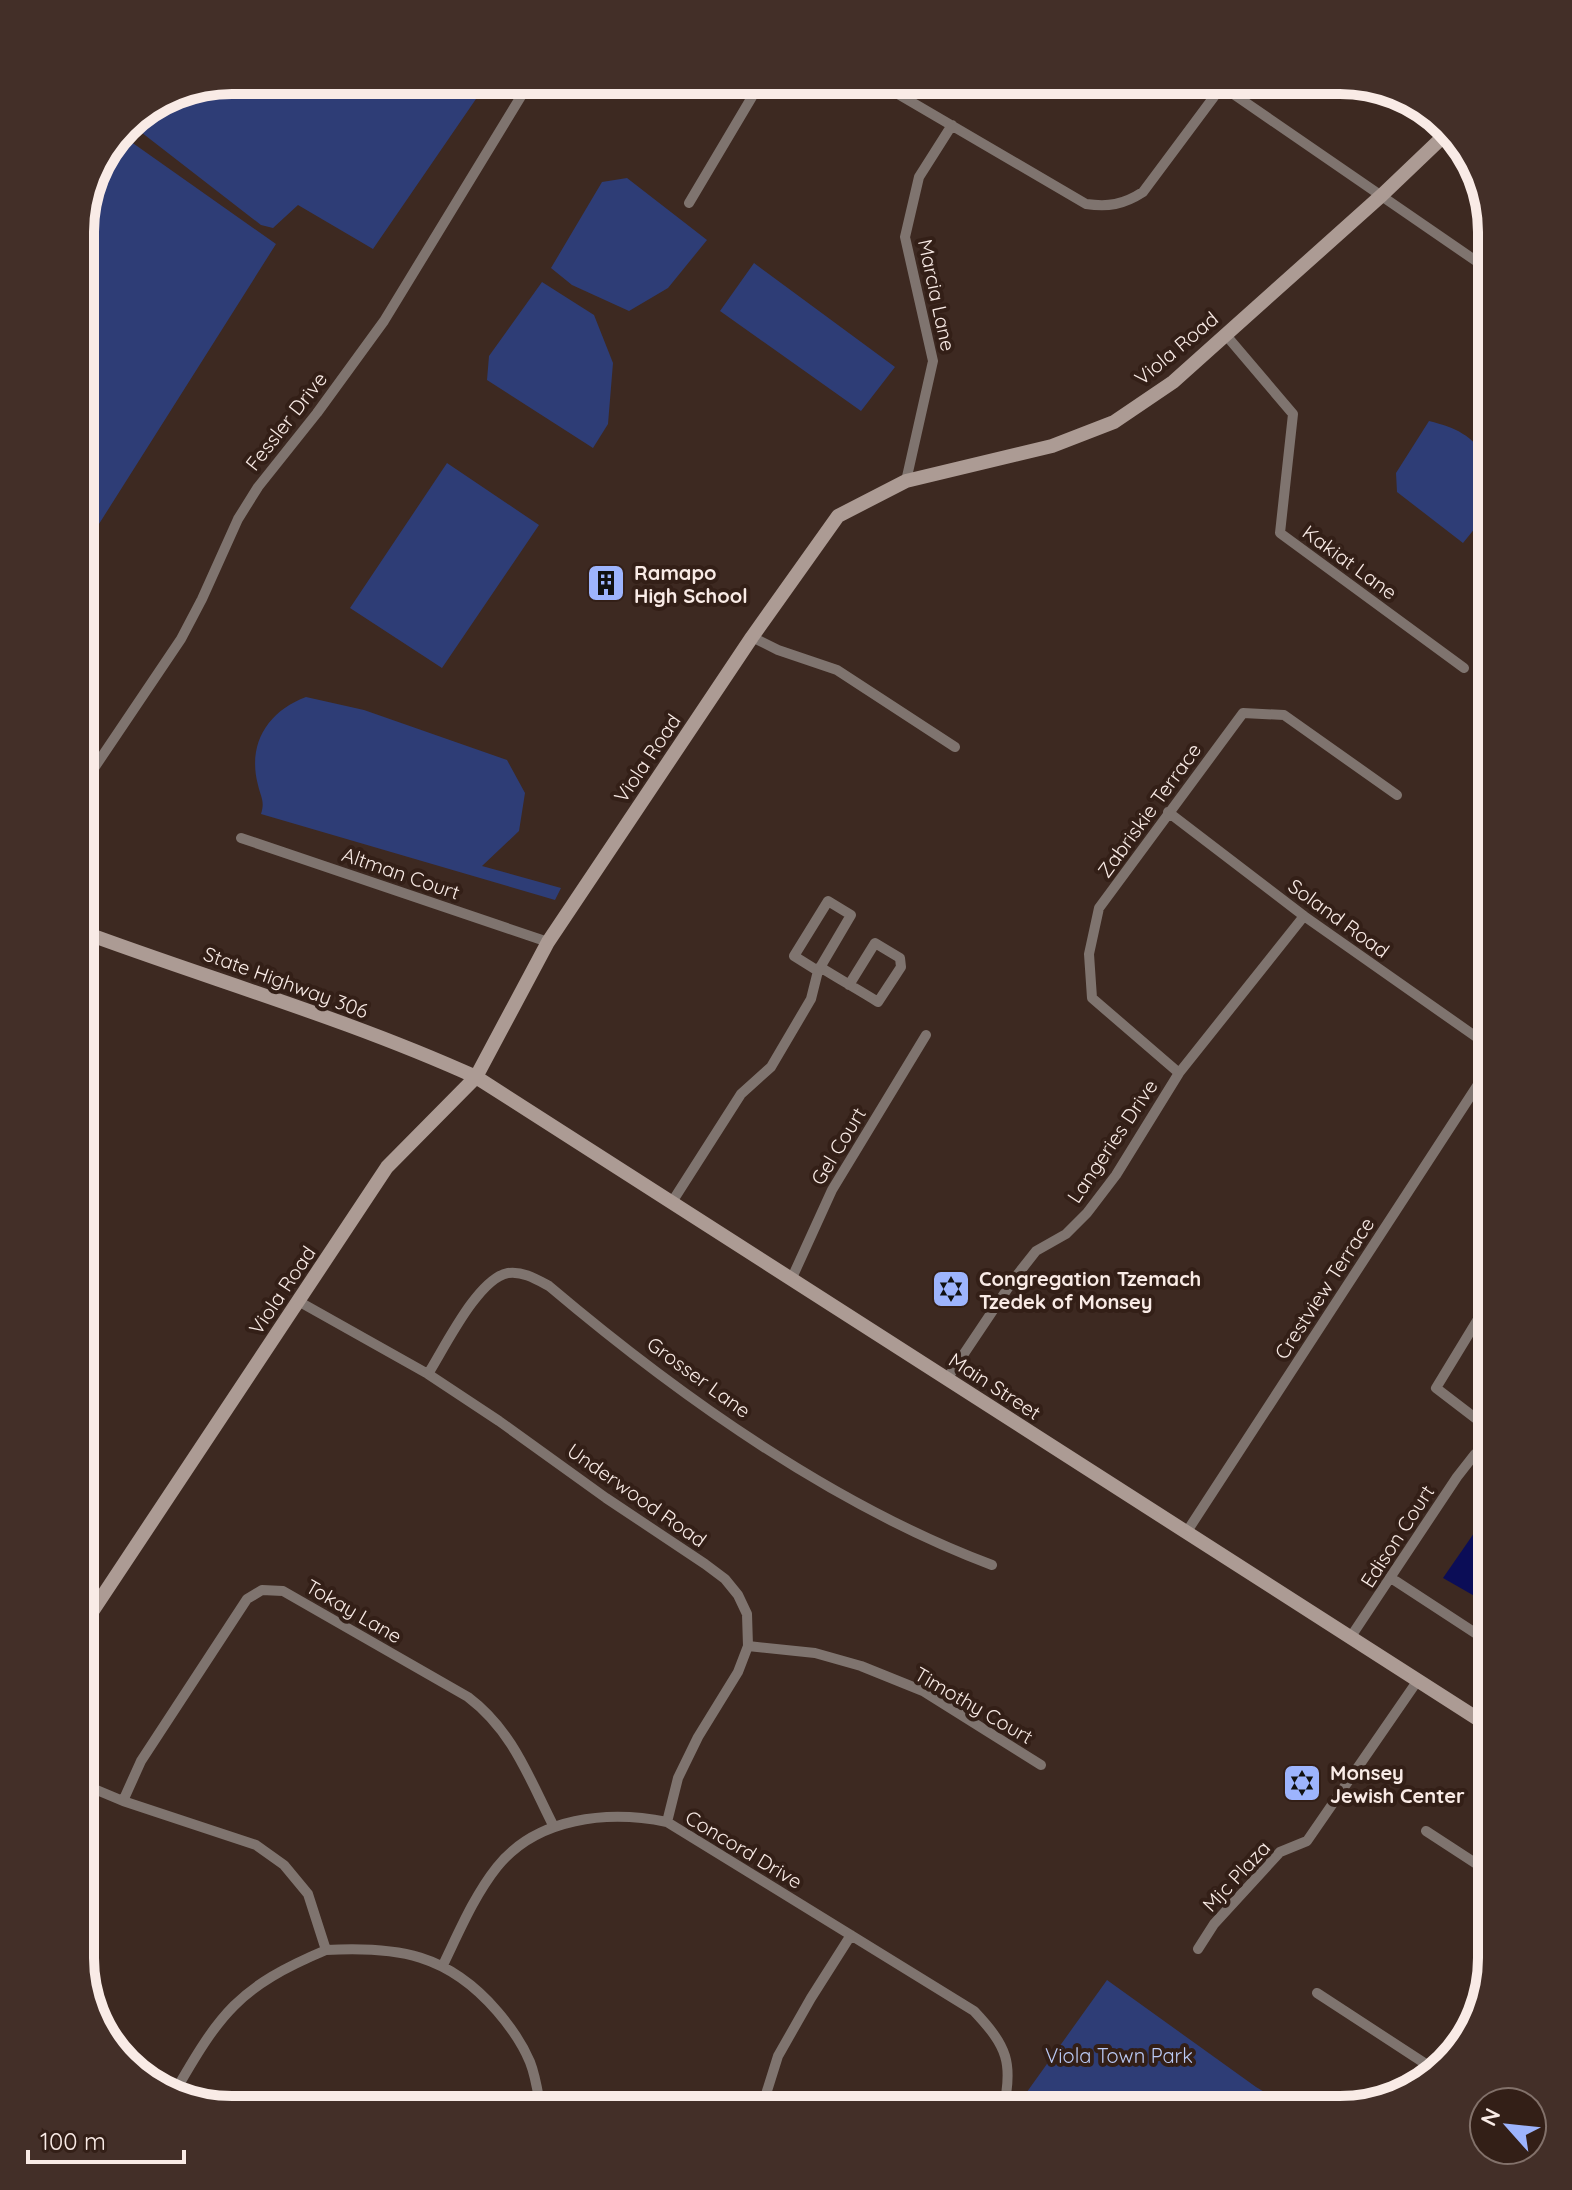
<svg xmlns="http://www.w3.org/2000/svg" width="1572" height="2190" font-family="Quicksand,sans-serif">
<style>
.green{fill:#2e3d76}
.water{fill:#0b0d57}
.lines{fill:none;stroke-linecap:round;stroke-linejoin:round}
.street{stroke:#7f746f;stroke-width:10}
.secondary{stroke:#ac9b94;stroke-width:14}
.labels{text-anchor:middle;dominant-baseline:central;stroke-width:8;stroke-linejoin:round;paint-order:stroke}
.street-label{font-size:20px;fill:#f9ebe6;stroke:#331f17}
.poi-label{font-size:20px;font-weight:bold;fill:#f9ebe6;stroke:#331f17;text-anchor:start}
.park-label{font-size:20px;fill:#bbcaf5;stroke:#331f17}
.rim{fill:none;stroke:#f9ebe6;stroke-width:10}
</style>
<rect width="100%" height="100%" fill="#3d2921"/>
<!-- green -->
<path class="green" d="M232 80H489L373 249 298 205 273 228 261 225 128 122 132 118Z
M120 134 276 244 80 554V222L96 165Z
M627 178 707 240 668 288 629 311 572 285 551 268 602 182Z
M754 263 895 367 861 411 720 311Z
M542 282 594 315 613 363 608 424 593 448 487 380 489 356Z
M1429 421C1457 428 1471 435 1488 459L1492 452V528L1480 522 1463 543 1397 492 1396 473Z
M447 463 539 525 442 668 350 608Z
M306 697 364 710 507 760 525 793 519 831 482 866 561 888 555 900 261 814C265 801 261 798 258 785 247 744 268 711 306 697Z
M1107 1980 1256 2087 1295 2110H1014Z"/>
<!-- water -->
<path class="water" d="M1490 1510 1492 1511V1606L1443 1578Z"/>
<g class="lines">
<!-- street -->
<path class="street" d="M874 80 1086 204C1108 207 1123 205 1143 192L1222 86
M1213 80 1492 272
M689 203 762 80
M1225 334 1293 414 1280 533 1464 668
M906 481 933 361 905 237 919 177 952 125
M752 637 778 650 837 670 955 747
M80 789 181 639 202 599 238 519 258 487 317 413 384 321 531 80
M1168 812 1304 916 1492 1048
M241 838 548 942
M820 967C839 979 859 990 878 1002L901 967 900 958 875 943 849 985
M1179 1073 1092 998 1089 954 1099 908 1243 713 1284 715 1397 795
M672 1202 741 1094 771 1067 811 999 818 971 794 956 828 901 851 915 818 971
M791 1280 832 1190 926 1035
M298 1301 428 1374 499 1421 606 1498 705 1564 725 1579 738 1595 747 1614 748 1646 738 1672 698 1737 678 1778 667 1822
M428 1374C444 1349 478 1278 508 1273 523 1271 536 1279 549 1286 679 1396 832 1505 992 1565
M947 1379 1014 1279 1036 1251 1066 1234 1087 1213 1116 1175 1179 1073 1304 916
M1186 1533 1492 1063
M1391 1578 1492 1644
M1350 1638 1457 1477 1475 1454 1485 1456 1483 1424 1436 1388 1492 1296
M748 1646 815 1653 861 1666 923 1691 1041 1765
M80 1783 123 1801 256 1845 284 1865 308 1894 326 1950C398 1946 448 1954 497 2011 510 2026 522 2043 530 2062 536 2077 538 2094 541 2110
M123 1801 141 1761 247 1599 262 1590 283 1591 468 1697C513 1731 529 1778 554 1827
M1426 1831 1492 1874
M1198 1949 1214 1924 1280 1852 1307 1841 1418 1680
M443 1965C459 1932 474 1896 497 1867 537 1817 608 1810 667 1822L974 2011C1007 2046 1014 2063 1003 2110
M1317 1993 1435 2070
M1443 2062 1478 2010
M173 2095C220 2013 238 1987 326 1950
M761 2110 778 2056 811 1998 851 1935"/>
<!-- secondary -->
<path class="secondary" d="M80 931C212 980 348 1019 476 1077L1492 1728
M80 1630 387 1167 476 1077 548 942 752 637 838 516 906 481 1052 446 1114 422 1173 382 1382 195 1448 132"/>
</g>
<!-- icons -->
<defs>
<symbol id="building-square" viewBox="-11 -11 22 22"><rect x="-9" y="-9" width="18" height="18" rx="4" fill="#9db4fd" stroke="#331f17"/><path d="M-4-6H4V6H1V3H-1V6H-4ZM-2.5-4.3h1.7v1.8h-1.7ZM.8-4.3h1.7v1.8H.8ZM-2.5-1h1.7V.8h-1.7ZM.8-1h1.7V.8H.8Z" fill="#111"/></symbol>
<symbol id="synagogue-square" viewBox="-11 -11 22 22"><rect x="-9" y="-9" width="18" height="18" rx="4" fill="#9db4fd" stroke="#331f17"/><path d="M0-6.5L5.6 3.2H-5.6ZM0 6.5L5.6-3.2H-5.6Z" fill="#111"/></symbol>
</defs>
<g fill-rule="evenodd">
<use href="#building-square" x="584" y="561" width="44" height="44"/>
<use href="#synagogue-square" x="929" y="1267" width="44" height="44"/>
<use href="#synagogue-square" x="1280" y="1761" width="44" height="44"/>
</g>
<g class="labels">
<!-- street labels -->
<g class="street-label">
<text transform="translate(937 295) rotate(78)">Marcia Lane</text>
<text transform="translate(1176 348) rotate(-40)">Viola Road</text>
<text transform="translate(286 421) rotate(-52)">Fessler Drive</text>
<text transform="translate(1350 562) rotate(36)">Kakiat Lane</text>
<text transform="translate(647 758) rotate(-56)">Viola Road</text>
<text transform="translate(1149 810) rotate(-54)">Zabriskie Terrace</text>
<text transform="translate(401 873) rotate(19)">Altman Court</text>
<text transform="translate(1339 918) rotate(36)">Soland Road</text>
<text transform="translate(286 982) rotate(20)">State Highway 306</text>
<text transform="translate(1112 1141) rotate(-56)">Langeries Drive</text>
<text transform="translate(838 1146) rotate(-59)">Gel Court</text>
<text transform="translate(1324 1288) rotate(-57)">Crestview Terrace</text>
<text transform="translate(282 1290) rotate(-56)">Viola Road</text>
<text transform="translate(699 1377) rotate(36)">Grosser Lane</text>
<text transform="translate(995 1386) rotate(33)">Main Street</text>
<text transform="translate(637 1495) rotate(35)">Underwood Road</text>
<text transform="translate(1397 1536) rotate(-57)">Edison Court</text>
<text transform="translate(354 1611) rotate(30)">Tokay Lane</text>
<text transform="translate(974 1705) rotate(30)">Timothy Court</text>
<text transform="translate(744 1849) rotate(31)">Concord Drive</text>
<text transform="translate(1236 1876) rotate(-47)">Mjc Plaza</text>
</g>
<!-- poi labels -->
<g class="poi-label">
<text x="634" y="572">Ramapo<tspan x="634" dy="23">High School</tspan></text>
<text x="979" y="1278">Congregation Tzemach<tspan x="979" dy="23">Tzedek of Monsey</tspan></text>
<text x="1330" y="1772">Monsey<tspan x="1330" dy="23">Jewish Center</tspan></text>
</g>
<!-- park labels -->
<g class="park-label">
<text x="1119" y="2055">Viola Town Park</text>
</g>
</g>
<!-- crop -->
<path d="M0 0H1572V2190H0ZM232 94H1340A138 138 0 0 1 1478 232V1958A138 138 0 0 1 1340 2096H232A138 138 0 0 1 94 1958V232A138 138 0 0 1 232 94Z" fill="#432f28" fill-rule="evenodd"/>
<path class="rim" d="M232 94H1340A138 138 0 0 1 1478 232V1958A138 138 0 0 1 1340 2096H232A138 138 0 0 1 94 1958V232A138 138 0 0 1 232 94Z"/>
<!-- north arrow -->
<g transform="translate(1508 2126) rotate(297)"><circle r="38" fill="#331f17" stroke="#82716a" stroke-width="2"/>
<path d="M0-6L14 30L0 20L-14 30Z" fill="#9db4fd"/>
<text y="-12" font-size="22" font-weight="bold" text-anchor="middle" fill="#f9ebe6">N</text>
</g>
<!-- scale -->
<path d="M28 2150v12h156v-12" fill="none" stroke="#f9ebe6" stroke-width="4"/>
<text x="40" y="2150" font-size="24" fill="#f9ebe6" stroke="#331f17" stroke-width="6" paint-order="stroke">100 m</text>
</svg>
